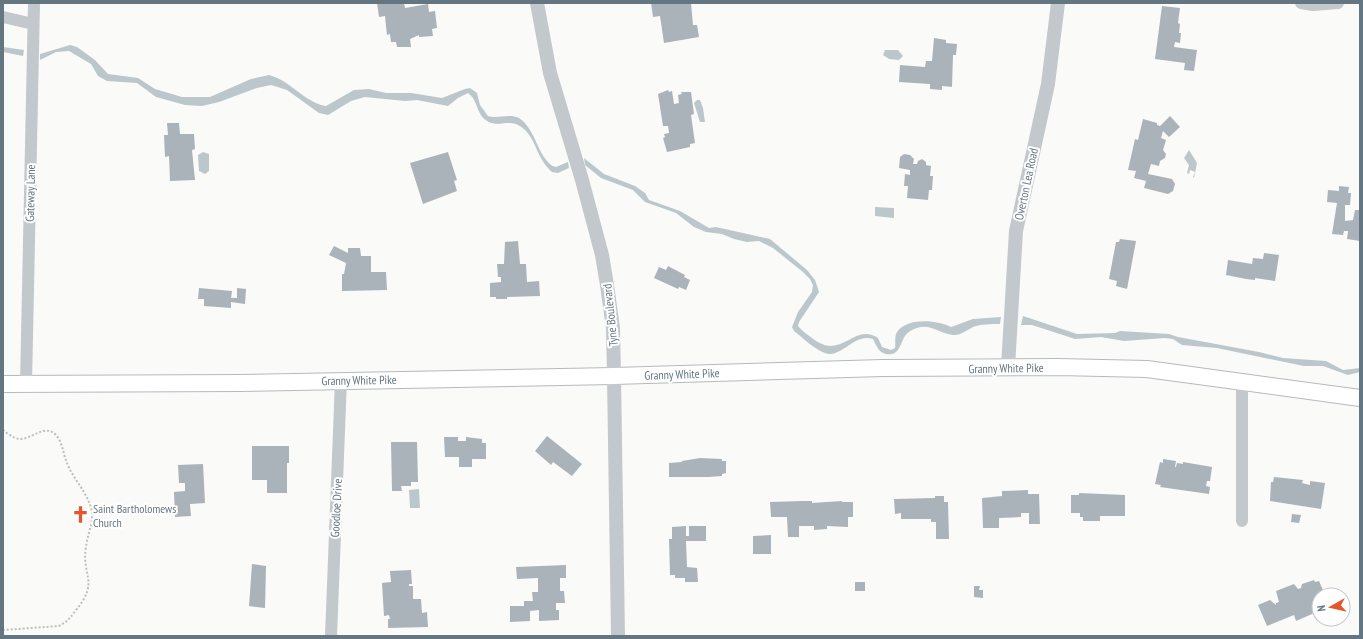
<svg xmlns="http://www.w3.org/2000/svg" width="1363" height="639" font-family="'PT Sans Narrow',sans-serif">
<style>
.water{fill:#bbc7cb}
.building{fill:#aab3b9}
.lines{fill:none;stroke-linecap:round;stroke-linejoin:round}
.secondary-casing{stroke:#b3babf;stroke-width:18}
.path{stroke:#bbbfc2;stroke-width:2;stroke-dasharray:2 2;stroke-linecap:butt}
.minor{stroke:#c3c8cc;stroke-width:12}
.tertiary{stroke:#c3c8cc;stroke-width:14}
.secondary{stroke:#fff;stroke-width:16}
.labels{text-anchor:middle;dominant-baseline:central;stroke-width:4;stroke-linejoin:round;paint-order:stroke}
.street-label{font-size:12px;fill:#657683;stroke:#fff}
.poi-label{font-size:12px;fill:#657683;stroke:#fff;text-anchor:start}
</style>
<rect width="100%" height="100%" fill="#fafaf8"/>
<!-- water -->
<path class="water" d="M70 45 77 47 95 60 108 74 138 78 155 89 182 97H210L251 79 269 75C290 80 305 103 326 106L354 90 369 89 386 93H411L442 98 465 89 470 88 477 93 480 105 488 116C498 119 509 113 519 118 536 128 539 163 556 167L568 162 569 168 558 173 552 172C537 159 536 140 525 130 510 116 501 129 487 121 476 114 478 100 468 93L458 98 448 106 417 100 405 101 365 97 351 101 328 115 319 113 287 90 271 85 257 88 219 102 202 106 185 105 156 97 137 83 107 81 98 76 91 64 69 51 56 52 40 60V54Z
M3 47 24 50 23 56 3 52Z
M885 50H898L903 56 899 60 889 59 883 55Z
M697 100H700L703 108 705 122H700L694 103Z
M1189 150 1197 163 1194 178 1193 177 1195 172 1190 170 1189 174 1187 173 1189 165 1184 158Z
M203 152 209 154V171L205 174 199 171 198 155Z
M584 158 604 174 635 186 645 193 649 200 680 211 709 228 716 227 770 239 807 270 815 280 819 292 799 322 798 326C802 331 807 334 812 338 842 362 853 322 878 338L882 347 891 350 895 348C896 343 894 337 897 332 907 317 938 320 951 327L973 319 1001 317 1000 324C991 324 981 324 973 327 967 330 960 336 953 335 938 334 930 321 912 330 898 336 904 357 886 354 879 353 876 345 873 339 853 333 842 359 825 353 814 349 803 338 794 331L792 327 798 312 812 292 813 285 810 279 803 272 773 248 759 241 747 242 734 239 722 234 706 232 694 227 676 213 645 202 633 190 601 178 585 165Z
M875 207 894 208V218L875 216Z
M1023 316 1077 334 1115 333 1120 331 1169 334 1178 337 1259 352 1283 358 1326 361 1343 370 1360 368V372L1348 375 1323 366H1304L1217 348 1182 345 1173 339 1165 338 1124 341 1101 337 1075 339 1032 325H1021Z
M419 489 420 508H410L409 490Z"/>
<!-- building -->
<path class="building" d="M377 3H404L405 8 428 4 429 12 435 11 437 28 432 29 433 36 419 37V35L410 39 411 47H397L396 42H391L390 34 387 35 385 16 379 17Z
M651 3H691L693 25H697L699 37 664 43 660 16 653 17Z
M1162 6 1180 8 1178 23 1180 24 1179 33H1181L1180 43 1175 42 1174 47 1197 50 1194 71 1184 70 1185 63 1155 59Z
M934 38 946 40V43L957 44 956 55H953L952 87 942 86V90L930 89V84L899 82 900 65 925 67 926 61H932Z
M668 90 669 92 672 91 674 104 679 103 678 95 682 94 681 92H691L694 114 691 115 695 143 690 144V147L667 152 663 138 665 137 664 134 669 133 668 126H663L658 94Z
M1170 116 1180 127 1169 137 1163 131 1161 138 1166 140 1163 150 1166 154 1165 158 1160 161 1159 166 1151 164 1148 174 1172 179 1175 184 1173 191 1168 194 1144 188 1146 181 1134 178 1136 171 1128 170 1135 139 1138 140 1143 119 1157 123V125L1160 126Z
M167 123H179L180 134H194L195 149 192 150 195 180 170 181 169 156 165 157 164 135H168Z
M448 152 457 180 454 181 457 191 423 204 410 163Z
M904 154 910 155 914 159 913 164H917L918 161 922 159 926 162V165L931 166 930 176H933L932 190H929L928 200 907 198 908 186H904L905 174 910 175V170L899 168 900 157Z
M1339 186 1349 187 1348 193H1351L1350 205H1345V221L1353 220 1355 210H1360V241L1347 239 1348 231H1344L1343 235 1332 234 1337 203 1327 202 1328 190 1339 191Z
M1120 239 1136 241 1127 289 1116 286 1117 281 1109 279 1116 242H1119Z
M518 241 520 264H526L527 282 539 281 540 296 507 297V299H496V297H490V283L501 282V277H498L497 264H504L505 242Z
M334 246 348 253V248H360L361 256H371V272H386L387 290 342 291V274H344L346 263 329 255Z
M1264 253 1279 255 1275 281 1255 278V280L1246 279 1226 275 1228 260 1252 264 1253 258 1263 259Z
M668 266 685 275 684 277 690 280 686 290 679 287 678 289 654 278 659 267 666 270Z
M199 288 232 291 231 298H237V288L246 289 245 304 231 302V308L204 306V299H198Z
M547 436 582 464 572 476 553 462 551 465 535 451Z
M444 437H458V441H466V437L482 439V443H486V459H472V467H459V457H445Z
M391 442H417L418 482H411V486H401L402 491H392Z
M252 446H289V463H287V493H267V480H252Z
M700 458 722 459V461H726V473L722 474V476L709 477H669V463L682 462V461Z
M1163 459 1176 461 1175 467H1176L1177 463 1183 464V462L1212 467 1210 481H1207L1206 486 1210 487 1209 494 1160 487 1161 485 1155 484 1160 462 1163 463Z
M203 464 205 503 190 504 191 516 175 517 174 492 185 491V483H179L178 465Z
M1274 477 1303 480 1302 483 1310 485V481L1325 483 1321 509 1270 501 1271 482H1273Z
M1028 490V494H1039L1040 524H1029V513H1021V517L999 518V528H983L982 498 1002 496V491Z
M1079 493 1125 495V516H1100V521H1083V517H1080V513H1071V495H1079Z
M935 496H944V502H948L949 539H936V522H931V519H901V513L895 514 894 499 935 498Z
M803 501H812V503L842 501V502H853V517H848V527L827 526V529L814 530V526H799V537H788L787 517H771L770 502Z
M1292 514 1301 515 1299 523 1291 522Z
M686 526V536H689V526H706V541H686L687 567 697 568 698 582H685V578H675V575H670L669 539H672V527Z
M771 535V554H753V536Z
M252 564 266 566 265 608 249 606Z
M566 565V578H560V591H564L565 603H556V610H559V620L539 621V610L530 611V621L510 622V606H524V601H533L532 592H538V578L517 579 516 567Z
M411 570 412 584H409V586H413V599H421L422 613 427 612 428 627 388 628V619H390L389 615 384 616 382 583 391 582 390 571Z
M1314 580 1315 582 1319 581 1325 595H1319L1317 602 1319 611 1296 621 1294 615 1267 626 1258 605 1270 600 1276 605V603L1279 602 1276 591 1294 584 1298 589 1301 588 1302 584Z
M855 582H865V591H855Z
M974 586H980L979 590H983V598L974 597Z"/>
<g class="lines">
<defs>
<path id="secondary" d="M3 384 239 383 614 376 883 368 1058 367 1147 369 1360 398"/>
</defs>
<!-- secondary casing -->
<use href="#secondary" class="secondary-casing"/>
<!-- path -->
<path class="path" d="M3 430C7 433 13 438 19 439 31 440 45 423 56 435 63 443 63 454 67 463 73 479 87 492 91 508 95 521 87 535 86 547 81 576 100 581 76 610 71 617 67 622 59 626L3 630"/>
<!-- minor -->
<path class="minor" d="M1301 3 1313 5 1338 3
M3 17 33 24
M26 384 34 3
M1242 521V381
M331 636 341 380"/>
<!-- tertiary -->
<path class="tertiary" d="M537 3 550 73 582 180 602 255 607 285 613 328 614 376 618 636
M1008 367 1016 231 1048 84 1058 3"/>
<!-- secondary -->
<use href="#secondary" class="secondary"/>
</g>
<!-- icons -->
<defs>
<symbol id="church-bare" viewBox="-9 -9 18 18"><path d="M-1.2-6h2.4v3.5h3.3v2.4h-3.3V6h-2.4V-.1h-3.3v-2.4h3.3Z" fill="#e4572e" stroke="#fff" stroke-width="2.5" paint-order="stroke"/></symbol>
</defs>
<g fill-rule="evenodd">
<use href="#church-bare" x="68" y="502" width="25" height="25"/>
</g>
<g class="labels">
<!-- street labels -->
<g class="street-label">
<text transform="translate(1026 184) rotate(-78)">Overton Lea Road</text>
<text transform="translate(30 193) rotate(-89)">Gateway Lane</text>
<text transform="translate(610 315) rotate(-96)">Tyne Boulevard</text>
<text transform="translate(1006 368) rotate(-1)">Granny White Pike</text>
<text transform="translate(682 374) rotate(-2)">Granny White Pike</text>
<text transform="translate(359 380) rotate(-1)">Granny White Pike</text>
<text transform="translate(336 508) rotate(-87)">Goodloe Drive</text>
</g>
<!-- poi labels -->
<g class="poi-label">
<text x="93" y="508">Saint Bartholomews<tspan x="93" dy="14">Church</tspan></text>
</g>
</g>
<!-- border -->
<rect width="1363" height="639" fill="none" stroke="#657683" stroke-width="8"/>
<!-- north arrow -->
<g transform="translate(1331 607) rotate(262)"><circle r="19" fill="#ffffff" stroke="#c1c8cd"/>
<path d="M0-3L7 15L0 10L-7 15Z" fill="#e4572e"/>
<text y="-6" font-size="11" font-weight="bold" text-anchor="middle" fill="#657683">N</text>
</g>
</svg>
